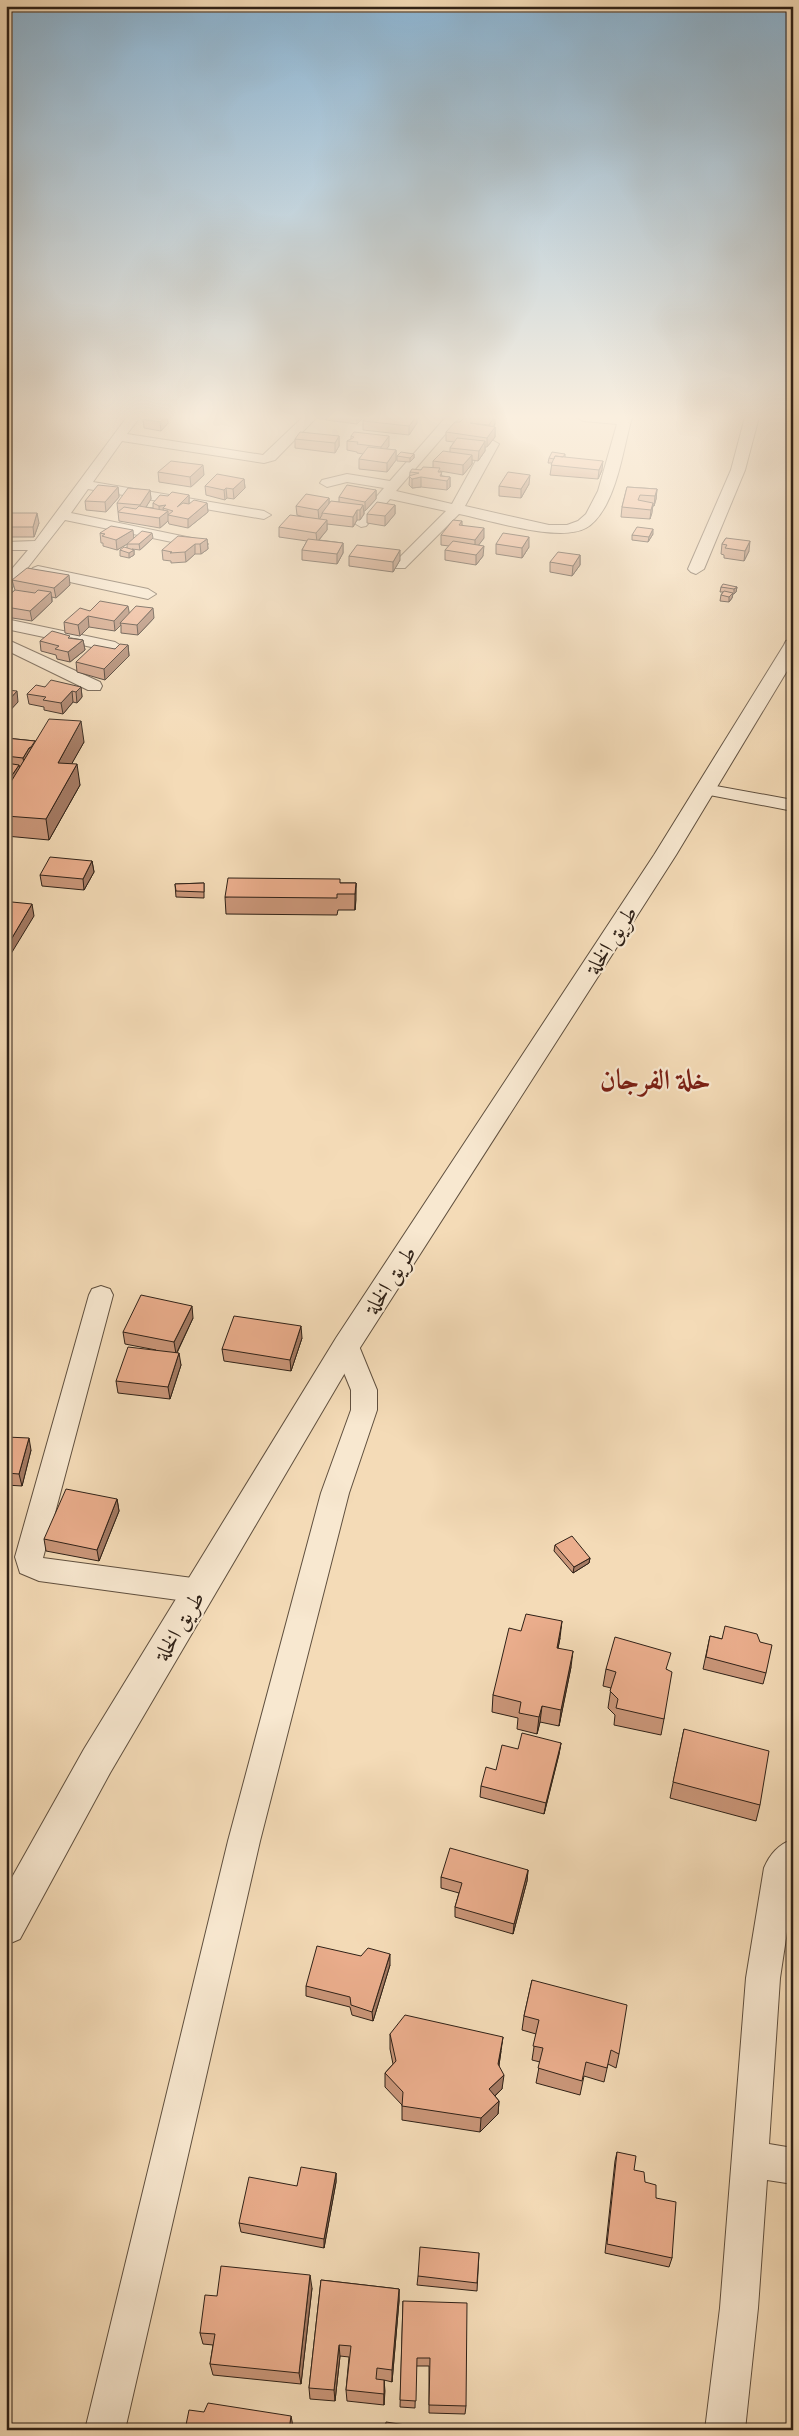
<svg xmlns="http://www.w3.org/2000/svg" width="799" height="2436" font-family="'EB Garamond',Amiri,serif">
<style>
.lines{fill:none;stroke-linecap:round;stroke-linejoin:round}
.minor-casing{stroke:#60503f;stroke-width:2}
.tertiary-casing{stroke:#60503f;stroke-width:2}
.minor{fill:#f8e8d0;fill-rule:evenodd}
.tertiary{fill:#f8e8d0;fill-rule:evenodd}
.wall{fill:#ca9679;stroke:#2f2117}
.shaded-wall{fill:#a47a63;stroke:#2f2117}
.building{fill:#ebae8d;stroke:#2f2117}
.labels{text-anchor:middle;dominant-baseline:central;stroke-width:4.5;stroke-linejoin:round;paint-order:stroke}
.street-label{font-size:22px;fill:#2f2117;stroke:#f8e8d0}
.district-label{font-size:28px;font-weight:bold;fill:#7a1f14;stroke:#f8e8d0}
</style>
<rect width="100%" height="100%" fill="#f4dbb7"/>
<filter id="stains"><feTurbulence type="fractalNoise" baseFrequency=".004" numOctaves="4"/><feColorMatrix values="0 0 0 0 .2 0 0 0 0 .09 0 0 0 0 .02 0 0 0 .5 -.17"/></filter>
<radialGradient id="worn" r=".72"><stop offset=".6" stop-color="#630" stop-opacity="0"/><stop offset="1" stop-color="#630" stop-opacity=".3"/></radialGradient>
<g class="lines">
<defs>
<path id="minor" d="M127 417H140L127 434 263 455 303 417H317L275 460 264 463 122 441 93 482 264 511 271 515 264 519 88 489 71 513 201 540 208 544 201 548 65 520 11 589 6 591V576L28 550H6V542L35 541Z
M446 417H460L396 491 452 504 485 444 492 440 499 444 465 506 549 525H567L578 521 586 514 598 491 617 424 583 421 576 417H632C624 446 620 478 606 505 601 514 595 523 586 528 559 543 490 520 459 514L405 568H395L392 565 446 511 390 499 366 526 361 527 354 523 384 488 347 482 327 487 320 483 322 480 347 474 390 481Z
M745 417H759L745 470 704 569 696 574 691 572 688 569 731 470Z
M38 566 148 589 156 594 148 599 33 574 30 571 33 568Z
M6 619 115 642 123 647 115 652 6 629Z
M6 639 100 682 102 686 100 690H88L6 650Z
M705 784 793 800V811L699 793 696 789 699 785Z
M101 1286 110 1289 113 1295 43 1558 200 1579 210 1582 214 1591 210 1600 200 1603 39 1581 20 1573 15 1557 89 1295 92 1289Z
M346 1337 355 1339 359 1346 377 1390V1410L349 1493 260 1841 125 2430H85L228 1841 321 1493 351 1410V1390L333 1346 337 1339Z
M793 1839V1892L780 1978 769 2144 793 2148V2184L767 2180 758 2308 745 2430H705L720 2308 746 1978 764 1868C770 1854 778 1845 793 1839Z"/>
<path id="tertiary" d="M793 639V661L676 855 356 1354 110 1773 20 1939 6 1945V1888L84 1749 336 1338 654 855 784 645 786 641Z"/>
</defs>
<!-- minor casing -->
<use href="#minor" class="minor-casing"/>
<!-- tertiary casing -->
<use href="#tertiary" class="tertiary-casing"/>
<!-- minor -->
<use href="#minor" class="minor"/>
<!-- tertiary -->
<use href="#tertiary" class="tertiary"/>
</g>
<!-- wall -->
<path class="wall" d="M145 417H167L168 423 161 431 144 428 143 419Z
M326 417H364L357 424 326 420Z
M366 417H417V423L409 435 363 430V421Z
M465 417H495V424L493 427H495V437L487 447H485V451L478 461 472 460V464L463 475 440 471 442 476 450 477V487L447 490 421 487 412 488 409 485 410 472 433 468V461L450 452V448L454 442 446 441V432L460 422Z
M339 436V446L335 453 295 448V439Z
M351 436 389 446 386 449 396 450V460L387 472 359 469V459L363 454 357 453V452L347 450V441L351 439Z
M414 454V458L410 462 397 461V456Z
M565 454V457L602 470 598 479 550 475 552 463H548L549 458Z
M158 472 204 475 191 487 159 482Z
M244 479 245 488 234 499 227 498 225 500 206 495 205 486Z
M529 484 521 498 499 496V486Z
M118 487 119 497 106 512 86 510 85 501Z
M627 487 657 489 656 499 654 506H653L650 519 621 517 622 507Z
M150 490 151 499 146 507 153 508V503L168 496 189 495V504L207 503 208 512 188 528 169 524 168 521 160 528 119 521 117 503Z
M376 490V499L365 511H364V514L360 520H357L353 527 327 524V530L319 540 343 543V553L337 564 302 560V550L307 541 279 537V527L304 517 297 515 296 506 329 498V503L339 502V497Z
M395 505V514L385 526 367 523V514Z
M6 513 39 523 34 537H6Z
M462 521V525L484 538 478 545 483 556 476 565 445 560V550L449 546 441 545V535Z
M100 533 134 538H153L140 550 132 549 134 550V555L129 558 120 556V550L127 548V544L117 550 103 546V543H101Z
M653 534 648 542 632 540V535Z
M726 538 749 551 744 561 724 558V555L721 554 722 544Z
M207 539 208 549 201 554H195L186 562 171 563V561L163 560 162 550Z
M496 544 529 547 522 558 496 554Z
M580 555V565L572 576 550 572V562Z
M349 556 400 560 393 572 349 566Z
M12 580 70 585 56 598 52 597V602L32 621 6 617V598L15 590Z
M721 587H737L736 592 734 594H733L732 598 729 602 720 601 721 595 723 592H720Z
M90 611 129 613 154 618 138 635 121 633V625L115 631 89 627 80 636 65 633 64 622Z
M71 638 83 640 85 650 70 662 57 659 56 655 41 651 40 641Z
M128 645 129 656 105 680 77 672 76 662 115 649Z
M45 687H81L82 697 77 703 73 702 63 714 44 710V707L29 704 27 694Z
M6 738 35 741 84 742 71 764 80 785 49 840 6 836Z
M92 861 94 872 84 890 42 886 40 875Z
M204 883V898L176 897 175 884Z
M340 883H356L355 910H338L337 915 226 914 225 897Z
M193 1318 177 1353 181 1365 170 1399 118 1393 116 1381 156 1350 125 1344 123 1332Z
M302 1338 291 1371 224 1361 222 1349Z
M6 1437 31 1450 22 1486 6 1485Z
M117 1499 119 1511 99 1561 46 1551 44 1539Z
M555 1545 590 1558 589 1563 573 1573 554 1551Z
M521 1631 560 1638 558 1648 571 1667 559 1726 540 1722 537 1734 517 1729 518 1718 492 1712 493 1695Z
M710 1636 722 1639 766 1673 763 1684 703 1669Z
M606 1669 668 1670 664 1719 661 1735 614 1725 615 1715 608 1708 611 1688 603 1686Z
M684 1729 760 1805 756 1821 670 1798Z
M561 1743 559 1754 544 1814 480 1797 481 1786 496 1770 518 1749Z
M528 1870 527 1881 513 1934 455 1917V1907L459 1893 441 1888V1877Z
M390 1965 373 2021 352 2015 350 2007 306 1996V1986Z
M532 1980 619 2054 616 2068 608 2064 604 2082 584 2076 580 2095 536 2083 540 2062 532 2060 536 2034 522 2030 524 2016Z
M390 2034 501 2051 499 2065 502 2089 495 2096 499 2101 498 2114 480 2132 402 2120V2105L385 2087V2073L393 2064 390 2049Z
M617 2152 645 2182 656 2198 672 2258 669 2267 605 2253 615 2161Z
M336 2173V2182L324 2248 241 2232 239 2223 297 2186Z
M479 2253 477 2291 417 2285 418 2276Z
M321 2280 399 2289V2301L392 2382 384 2380V2405L347 2401 346 2390 349 2357 340 2356 335 2401 310 2399 309 2388Z
M312 2288 301 2384 213 2375 210 2364 213 2345 203 2344 200 2333 217 2296Z
M403 2301 466 2406 465 2414 429 2413V2366H416L415 2408 400 2407Z"/>
<!-- shaded-wall -->
<path class="shaded-wall" d="M162 417H167L168 423 161 431 160 422Z
M357 417H364L357 424Z
M416 417H417V423L409 435V426Z
M494 417H495V424L489 434V425Z
M495 427V437L487 447V438Z
M339 436V446L335 453V443Z
M389 436V446L381 456V447Z
M485 441V451L478 461 479 451Z
M396 450V460L387 472V463Z
M414 454V458L410 462V458Z
M472 455V464L463 475V465Z
M603 461 602 470 598 479 599 470Z
M203 465 204 475 191 487 190 477Z
M530 475 529 484 521 498V489Z
M421 477V487L412 488V479Z
M450 477V487L447 490V481Z
M244 479 245 488 234 499 233 489Z
M118 487 119 497 106 512 105 502Z
M226 488 227 498 225 500 224 490Z
M657 489 656 499 654 506 655 496Z
M150 490 151 499 141 515 140 505Z
M376 490V499L365 511V502Z
M189 495V505L177 507Z
M329 498V507L322 513V515L319 520 318 510Z
M207 503 208 512 188 528V519Z
M653 503 652 513 650 519 651 510Z
M166 505 163 508 164 514 168 511V521L160 528 159 506Z
M363 505 364 514 360 520V510Z
M395 505V514L385 526V516Z
M357 510V520L353 527V517Z
M37 513 39 523 34 537 33 527Z
M327 520V530L317 542 316 533Z
M484 528V538L475 550V540Z
M653 529V534L648 542 649 537Z
M133 530 134 540 117 550 116 540Z
M152 533 153 538 140 550 139 544Z
M529 537V547L522 558V548Z
M207 539 208 549 201 554 200 544Z
M750 541 749 551 744 561 745 551Z
M343 543V553L337 564V554Z
M195 544V554L186 562 185 552Z
M484 546 483 556 476 565V555Z
M134 550V555L129 558V553Z
M400 550V560L393 572V562Z
M580 555V565L572 576 573 566Z
M69 575 70 585 56 598 54 588Z
M737 587 736 592 734 594V589Z
M51 592 52 602 32 621 30 611Z
M733 593 732 598 729 602V597Z
M128 606 130 617 120 623 121 625 115 631 114 621Z
M153 608 154 618 138 635 137 625Z
M88 616 89 627 80 636 78 625Z
M83 640 85 650 70 662 68 652Z
M128 645 129 656 105 680 104 669Z
M81 687 82 697 77 703 76 692Z
M17 691 18 702 6 715V703Z
M72 691 73 702 63 714 61 703Z
M81 721 84 742 61 783 58 763Z
M33 747 25 769 23 758 29 748Z
M77 764 80 785 49 840 46 819Z
M19 765 21 776 6 789V784Z
M92 861 94 872 84 890 83 879Z
M356 883V900L355 910V894Z
M32 904 34 916 6 962V948Z
M192 1306 193 1318 176 1354 174 1342Z
M301 1326 302 1338 291 1371 290 1360Z
M179 1353 181 1365 170 1399 168 1387Z
M29 1438 31 1450 22 1486 19 1474Z
M8 1496 10 1508 6 1521V1500Z
M117 1499 119 1511 99 1561 97 1550Z
M590 1558 589 1563 573 1573 574 1567Z
M562 1621 560 1638 555 1664 557 1648Z
M573 1651 571 1667 559 1726 561 1710Z
M542 1706 540 1722 537 1734 539 1717Z
M561 1743 559 1754 544 1814 546 1803Z
M528 1870 527 1881 513 1934 514 1924Z
M390 1954V1965L373 2021 372 2012Z
M503 2037 501 2051 497 2078 498 2064Z
M504 2075 502 2089 487 2103 489 2089Z
M499 2101 498 2114 480 2132 481 2118Z
M336 2173V2182L324 2248V2239Z
M310 2275 312 2288 301 2384 299 2373Z
M399 2289V2301L392 2382V2370Z
M339 2345 340 2356 335 2401 334 2390Z
M384 2380 385 2391 384 2405Z
M291 2416 293 2426 292 2430H289Z"/>
<!-- building -->
<path class="building" d="M145 417H165L160 422 143 419Z
M366 417H416L409 426 363 421Z
M465 417H494L489 425 470 423 495 427 487 438 446 432 455 422H460Z
M300 432 339 436 335 443 295 439Z
M354 432 389 436 381 447 357 444 358 442 347 441 353 438 354 437 351 436Z
M457 438 485 441 479 451 450 448Z
M368 447 396 450 387 463 359 459Z
M443 451 472 455 463 465 433 461Z
M401 452 414 454 410 458 397 456Z
M552 452 565 454 563 457 555 456 554 459 549 458Z
M555 456 603 461 599 470 551 465Z
M171 461 203 465 190 477 158 472Z
M423 467 440 468 438 472H442L440 476 450 477 447 481 421 477 412 479 409 476 419 473 410 472 412 469 421 470Z
M508 472 530 475 521 489 499 486Z
M217 474 244 479 233 489 226 488 224 490 205 486Z
M98 485 118 487 105 502 85 501Z
M347 485 376 490 365 502 339 497Z
M627 487 657 489 655 496 640 495 638 500 653 503 651 510 622 507Z
M128 488 150 490 140 505 117 503Z
M172 492 189 495 177 507 183 503 189 504 194 500 207 503 188 519 168 515 173 511 163 508 166 505 159 506 153 503 160 495 168 496Z
M306 494 329 498 318 510 296 506Z
M331 501 363 505 360 510H357L353 517 322 513Z
M377 502 395 505 385 516 367 514Z
M139 506 168 511 159 518 118 512 124 507 136 509Z
M6 513H37L33 527H6Z
M290 515 327 520 316 533 279 527Z
M453 520 462 521 459 525 484 528 475 540 441 535Z
M111 526 133 530 116 540 102 536 105 534 100 533Z
M637 527 653 529 649 537 632 535Z
M142 531 152 533 139 544H127Z
M503 533 529 537 522 548 496 544Z
M178 536 207 539 200 544H195L185 552 170 553 172 552 162 550Z
M726 538 750 541 745 551 725 548 727 545 722 544Z
M308 539 343 543 337 554 302 550Z
M453 541 484 546 476 555 445 550Z
M357 545 400 550 393 562 349 556Z
M124 547 134 550 129 553 120 550Z
M558 552 580 555 573 566 550 562Z
M27 568 69 575 54 588 12 580Z
M723 584 737 587 734 589 721 587Z
M15 590 35 593 38 590 51 592 30 611 6 607V598Z
M724 591 733 593 729 597 721 595Z
M100 601 128 606 114 621 88 616 78 625 64 622 80 608 90 611Z
M136 606 153 608 137 625 120 623Z
M52 631 70 636 68 638 83 640 68 652 55 649 59 646 40 641Z
M120 644 128 645 104 669 76 662 94 645 115 649Z
M51 680 81 687 76 692 72 691 61 703 43 700 46 697 27 694 36 685 45 687Z
M6 690 17 691 6 703Z
M49 719 81 721 58 763 77 764 46 819 6 816V790Z
M6 738 35 741 31 747 29 748 23 758 6 756Z
M6 763 19 765 6 784Z
M50 857 92 861 83 879 40 875Z
M228 878 340 879V883H356L355 894H337V898L225 897Z
M204 883V892L176 891 175 884Z
M12 902 32 904 6 948V912Z
M141 1295 192 1306 174 1342 123 1332Z
M234 1316 301 1326 290 1360 222 1349Z
M128 1347 179 1353 168 1387 116 1381Z
M6 1437 29 1438 19 1474 6 1473Z
M66 1489 117 1499 97 1550 44 1539Z
M572 1536 590 1558 574 1567 555 1545Z
M526 1614 562 1621 557 1648 573 1651 561 1710 542 1706 539 1717 519 1713 521 1702 493 1695 509 1628 521 1631Z
M725 1626 757 1634 760 1642 772 1645 766 1673 706 1657 710 1636 722 1639Z
M615 1637 671 1653 666 1669 672 1672 664 1719 616 1708 618 1699 610 1691 616 1672 606 1669Z
M684 1729 769 1751 760 1805 673 1782Z
M522 1733 561 1743 546 1803 481 1786 486 1767 496 1770 502 1745 518 1749Z
M450 1848 528 1870 514 1924 455 1907 462 1883 441 1877Z
M317 1946 361 1956 368 1948 390 1954 372 2012 351 2005 350 1997 306 1986Z
M532 1980 627 2005 619 2054 611 2050 607 2068 586 2062 582 2081 538 2068 543 2048 533 2046 539 2020 524 2016Z
M405 2015 503 2037 498 2064 504 2075 489 2089 499 2101 481 2118 402 2106 403 2092 385 2073 396 2061 390 2034Z
M617 2152 636 2156 634 2170 644 2172 645 2182 656 2185V2198L676 2202 672 2258 607 2244Z
M301 2167 336 2173 324 2239 239 2223 249 2177 297 2186Z
M420 2247 479 2253 477 2283 418 2276Z
M221 2266 310 2275 299 2373 210 2364 215 2334 200 2333 205 2295 217 2296Z
M321 2280 399 2289 392 2370 377 2368 376 2379 384 2380V2394L346 2390 351 2346 339 2345 334 2390 309 2388Z
M403 2301 467 2303 466 2406 429 2405 430 2358H417L416 2401 400 2400Z
M208 2403 291 2416 289 2430H185L189 2410 204 2412Z
M386 2422 439 2430H385Z"/>
<!-- sky -->
<linearGradient id="sky" x2="0" y2="1"><stop stop-color="#8bb6d6"/><stop offset="0.55" stop-color="#faefdf"/><stop offset="1" stop-color="#faefdf" stop-opacity="0"/></linearGradient>
<rect width="799" height="758" fill="url(#sky)"/>
<g class="labels">
<!-- street labels -->
<g class="street-label">
<text transform="translate(611 940) rotate(-57)">طريق الخلة</text>
<text transform="translate(390 1280) rotate(-57)">طريق الخلة</text>
<text transform="translate(179 1626) rotate(-59)">طريق الخلة</text>
</g>
<!-- district labels -->
<g class="district-label">
<text x="655" y="1079">خلة الفرجان</text>
</g>
</g>
<!-- margin -->
<rect width="799" height="2436" fill="none" stroke="#f4dbb7" stroke-width="25"/>
<rect x="8" y="8" width="784" height="2421" fill="none" stroke="#2f2117" stroke-width="2.5"/>
<rect x="12" y="12" width="774" height="2411" fill="none" stroke="#2f2117"/>
<rect width="100%" height="100%" filter="url(#stains)"/>
<rect width="100%" height="100%" fill="url(#worn)"/>
</svg>
